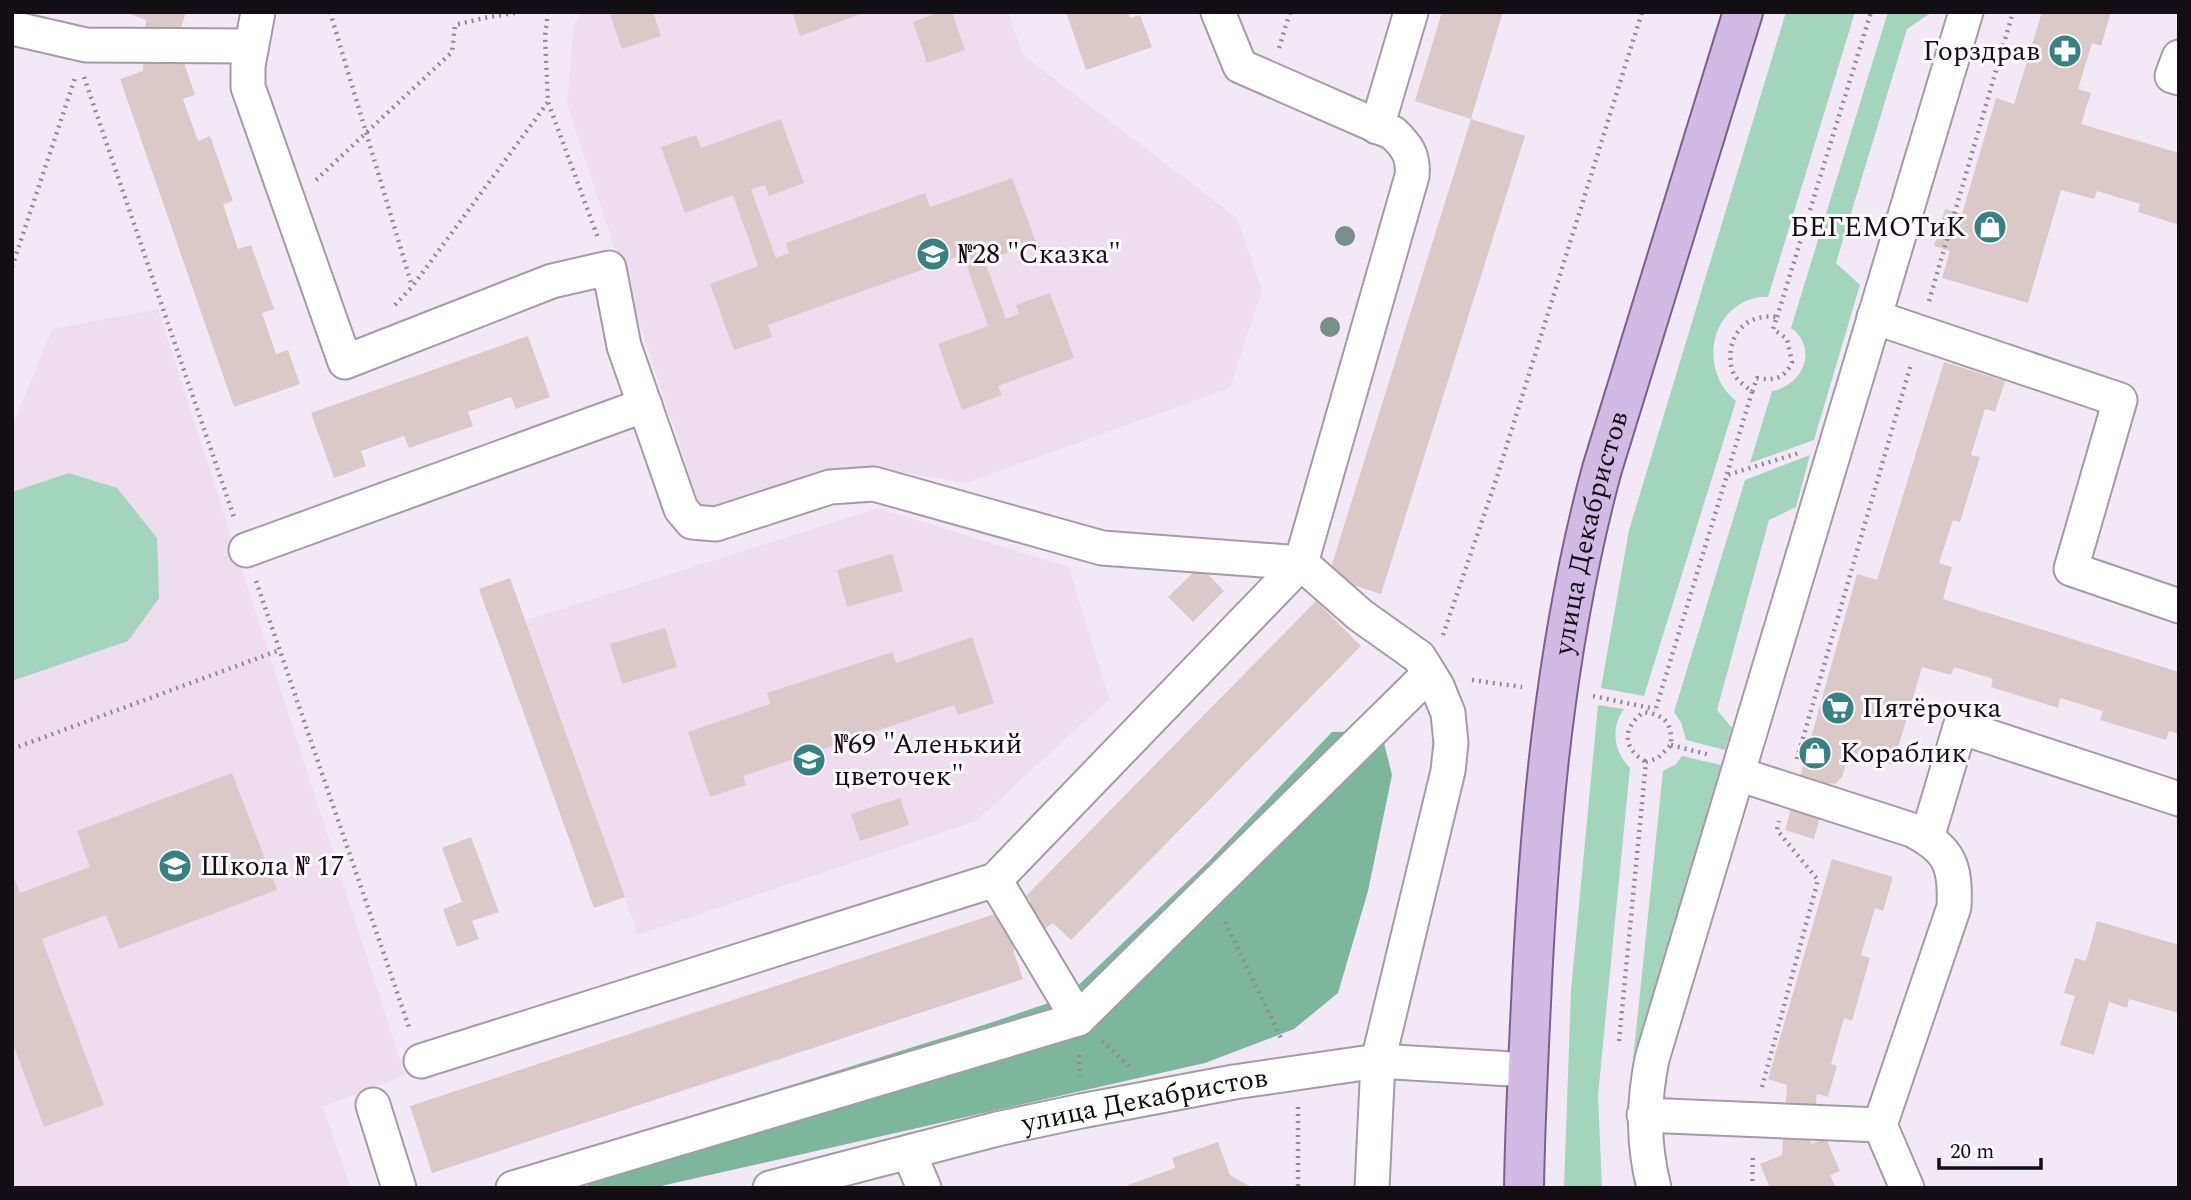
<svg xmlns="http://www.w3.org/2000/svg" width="2191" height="1200" font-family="Spectral,serif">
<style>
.education{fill:#eeddef}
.green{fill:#a3d4bc}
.forest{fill:#7cb79b}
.building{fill:#dac9c7}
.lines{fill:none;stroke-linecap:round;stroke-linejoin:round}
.minor-casing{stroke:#a49ba7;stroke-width:37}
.major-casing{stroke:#7b618f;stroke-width:42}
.path{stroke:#918993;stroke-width:4.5;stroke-dasharray:2 5;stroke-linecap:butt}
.minor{stroke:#fff;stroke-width:33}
.major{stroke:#d1bbe4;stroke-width:38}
.tree{fill:#778e89}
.labels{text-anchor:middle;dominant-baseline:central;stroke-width:6;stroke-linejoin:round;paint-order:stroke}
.poi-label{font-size:28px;fill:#120e13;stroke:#fdf9fe;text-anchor:start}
.street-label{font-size:28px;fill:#120e13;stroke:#fdf9fe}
</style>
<rect width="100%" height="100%" fill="#f3e9f6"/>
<!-- education -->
<path class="education" d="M581 12H1008L1023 55 1237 218 1262 290 1230 388 966 483 874 467 703 516 567 104 574 24Z
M158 309 405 1075 323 1107 351 1188H12V427L52 329Z
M878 508 1069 567 1109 699 976 821 638 935 526 620Z"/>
<!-- green -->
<path class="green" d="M1786 12H1855L1768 297C1760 296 1754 298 1746 301 1706 319 1703 375 1736 401L1644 696 1601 688 1629 530Z
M1888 12H1932L1907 29 1836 263 1860 285 1814 440 1750 463 1772 391C1803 386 1819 348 1791 328Z
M1810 455 1796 507 1769 520 1717 710 1732 728 1725 750 1686 740 1681 722 1674 712 1745 480Z
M69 473 117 488 157 538 159 598 128 641 12 681V492Z
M1598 705 1624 709C1610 728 1614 752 1630 768L1598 1095 1602 1188H1564L1571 990Z
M1682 756 1721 765 1641 1051 1631 1129 1629 1099 1663 771 1676 764Z"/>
<!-- forest -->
<path class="forest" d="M1381 731 1392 775 1368 891 1338 993 1294 1029 1205 1063 652 1188H593L580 1182 583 1158 616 1140 993 1022 1066 997 1209 861 1332 732Z"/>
<!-- building -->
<path class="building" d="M125 12H186L180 31 167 27 163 64 182 57 195 95 183 99 198 141 210 136 233 201 223 204 238 249 251 245 274 309 262 313 276 354 288 350 300 384 234 407 120 79 143 71 146 20Z
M620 12H653L661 36 622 49 610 15Z
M792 12H864V13L800 36Z
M940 12H952L965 50 927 63 913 22Z
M1066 12H1128L1130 18 1140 15 1152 47 1086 70Z
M1442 12H1503L1471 119 1525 136 1381 594 1328 577 1471 119 1415 101Z
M2042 12H2111L2101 46 2092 43 2078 89 2091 93 2081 124 2179 153V225L2138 212 2140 204 2097 191 2094 199 2061 190 2028 303 1942 278 1950 251 1934 246 1945 209 1962 214 1996 98 2014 104Z
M781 119 804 183 769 196 765 185 751 189 776 258 789 253 786 243 925 193 930 207 1012 178 1036 242 1001 255 997 245 981 251 1006 319 1019 314 1016 305 1050 293 1074 358 998 386 1002 395 962 410 938 344 988 326 963 255 768 325 772 337 734 350 710 284 758 266 733 195 685 213 661 147 696 135 701 148Z
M528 336 550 397 516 409 511 397 468 412 473 426 409 448 404 436 361 451 366 466 334 478 311 413Z
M1944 362 2005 381 1995 412 1985 409 1971 455 1980 457 1960 522 1953 520 1939 563 1952 567 1943 599 2179 672V734L2169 731 2166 740 2100 720 2103 711 2060 698 2058 708 1991 687 1993 679 1954 667 1951 675 1922 667 1893 765 1850 752 1842 777 1835 784 1829 783 1814 839 1785 830 1857 574 1877 580Z
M892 554 903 591 847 607 837 570Z
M1200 566 1224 591 1193 622 1168 597Z
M510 578 625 897 594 908 479 589Z
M1316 601 1361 646 1071 940 1053 923 1013 950 1023 979 432 1173 410 1106 1001 912 1004 920 1031 901 1026 896Z
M665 628 677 667 622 684 610 644Z
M972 637 994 703 958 715 954 705 743 776 746 785 710 797 688 732 770 704 767 693 892 652 896 663Z
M232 773 277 890 119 949 106 915 42 939 104 1105 44 1127 12 1041V880H15L20 893 90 867 77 831Z
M900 798 909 825 860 841 851 814Z
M471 837 499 912 472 921 479 939 457 947 443 909 462 902 442 848Z
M1832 859 1893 877 1883 911 1875 908 1861 955 1870 958 1852 1021 1844 1018 1831 1064 1837 1066 1828 1097 1817 1094 1811 1144 1826 1138 1840 1171 1830 1175 1836 1188H1770L1760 1164 1782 1155 1787 1085 1768 1079Z
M2097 921 2179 945V1013L2129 999 2127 1008 2109 1002 2094 1055 2060 1045 2075 996 2064 993 2075 958 2086 961Z
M1218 1142 1230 1175 1253 1188H1120L1175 1168 1172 1158Z"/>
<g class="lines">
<defs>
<g id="minor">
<path d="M258 12 248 66V87L345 362 552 281 609 268 624 346 681 509 692 522 716 524 830 487 874 484 1102 548 1301 563"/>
<path d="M1218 12 1240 66 1393 133C1407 146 1414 156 1412 176L1301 563 1360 615 1419 657 1437 686 1448 713 1451 743 1448 771 1378 1061 1372 1188"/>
<path d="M12 28 86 45 250 46"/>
<path d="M2179 57 2172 76 2179 78"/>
<path d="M1377 127 1411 12"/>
<path d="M1874 317 2120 400 2071 569 2179 606"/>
<path d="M246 550 645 405"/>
<path d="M1738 774 1912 830C1950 849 1956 866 1954 907L1880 1125 1907 1188"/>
<path d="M1927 838 1960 727 2179 799"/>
<path d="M995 880 1078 1019"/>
<path d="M421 1061 995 880 1301 563"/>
<path d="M373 1105 399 1188"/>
<path d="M1644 1115 1880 1125"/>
<path d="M909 1153 924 1188"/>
<path d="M513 1188 1078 1019 1429 674"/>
<path id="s1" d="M770 1188 997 1129 1081 1111 1234 1082 1378 1061 1528 1070"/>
<path d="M1654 1188C1643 1144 1643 1104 1652 1059L1966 12"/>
</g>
<g id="major">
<path id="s2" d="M1524 1188C1525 1126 1528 1064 1531 1003 1539 823 1555 643 1602 469L1743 12"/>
</g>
</defs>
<!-- minor casing -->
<use href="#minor" class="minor-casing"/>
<!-- major casing -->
<use href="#major" class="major-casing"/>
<!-- path -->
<path class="path" d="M330 12 412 286
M548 12 545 36 548 102 598 238
M1279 48 1290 12
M84 77 235 520
M316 180 452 52 455 25 484 18 520 12
M12 267 76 75
M1929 301 2013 12
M395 305 412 287 548 102
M1777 317 1871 12
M1727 474 1752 392C1747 387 1739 382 1735 376 1730 368 1730 357 1731 348 1736 325 1754 314 1777 317L1773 329 1787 339 1792 362C1785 379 1773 381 1757 378L1752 392
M256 581 410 1030
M1443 635 1496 480 1642 12
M1472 680 1522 687
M1593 696 1655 709
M1656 708 1727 475 1799 453
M1671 745 1710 755
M12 749 280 650
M1797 759 1911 364
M1225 922 1282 1040
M1102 1041 1131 1068
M1619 1041 1646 762 1658 758 1671 745C1672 724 1666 715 1644 712 1622 728 1622 748 1646 762
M1079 1055 1080 1077
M1762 1087 1818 880 1777 830 1779 821
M1298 1107V1188
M1752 1188 1753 1154"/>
<!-- minor -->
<use href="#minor" class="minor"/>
<!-- major -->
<use href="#major" class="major"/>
</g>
<!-- trees -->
<g class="tree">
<circle cx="1345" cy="236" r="10"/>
<circle cx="1330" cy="327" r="10"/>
</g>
<!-- icons -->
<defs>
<symbol id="pharmacy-disc" viewBox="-11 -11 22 22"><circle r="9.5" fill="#388182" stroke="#fdf9fe"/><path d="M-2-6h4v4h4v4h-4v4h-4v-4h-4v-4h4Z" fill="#fff"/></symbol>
<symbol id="shop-disc" viewBox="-11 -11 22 22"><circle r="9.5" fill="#388182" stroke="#fdf9fe"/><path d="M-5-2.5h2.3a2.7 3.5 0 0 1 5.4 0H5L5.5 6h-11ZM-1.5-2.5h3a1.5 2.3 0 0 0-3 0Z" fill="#fff"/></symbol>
<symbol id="school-disc" viewBox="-11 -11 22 22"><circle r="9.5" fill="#388182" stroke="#fdf9fe"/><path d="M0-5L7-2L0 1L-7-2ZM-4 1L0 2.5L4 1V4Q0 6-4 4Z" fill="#fff"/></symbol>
<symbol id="supermarket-disc" viewBox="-11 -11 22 22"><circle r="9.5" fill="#388182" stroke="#fdf9fe"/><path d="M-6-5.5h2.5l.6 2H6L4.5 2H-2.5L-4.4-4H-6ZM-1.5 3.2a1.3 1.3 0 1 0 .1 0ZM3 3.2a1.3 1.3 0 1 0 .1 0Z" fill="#fff"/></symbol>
</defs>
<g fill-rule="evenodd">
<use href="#pharmacy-disc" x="2046" y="32" width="38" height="38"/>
<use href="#shop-disc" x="1971" y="208" width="38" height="38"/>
<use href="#school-disc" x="914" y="235" width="38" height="38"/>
<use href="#supermarket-disc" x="1819" y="689" width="38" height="38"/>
<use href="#shop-disc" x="1796" y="734" width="38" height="38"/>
<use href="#school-disc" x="790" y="741" width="38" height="38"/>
<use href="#school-disc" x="156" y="847" width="38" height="38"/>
</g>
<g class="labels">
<!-- poi labels -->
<g class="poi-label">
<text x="2040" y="51" text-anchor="end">Горздрав</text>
<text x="1966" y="227" text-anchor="end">БЕГЕМОТиК</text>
<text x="958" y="254">№28 "Сказка"</text>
<text x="1862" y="708">Пятёрочка</text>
<text x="834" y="744">№69 "Аленький<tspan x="834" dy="32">цветочек"</tspan></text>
<text x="1840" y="753">Кораблик</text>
<text x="200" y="866">Школа № 17</text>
</g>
<!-- street labels -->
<g class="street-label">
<text stroke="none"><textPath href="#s2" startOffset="660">улица Декабристов</textPath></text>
<text stroke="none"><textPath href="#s1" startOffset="385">улица Декабристов</textPath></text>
</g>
</g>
<!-- border -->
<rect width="2191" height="1200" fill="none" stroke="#120e13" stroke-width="28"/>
<!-- scale -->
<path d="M1939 1158v10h102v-10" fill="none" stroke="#120e13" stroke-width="3.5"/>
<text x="1950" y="1158" font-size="21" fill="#120e13" stroke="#fdf9fe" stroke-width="5" paint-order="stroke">20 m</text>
</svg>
